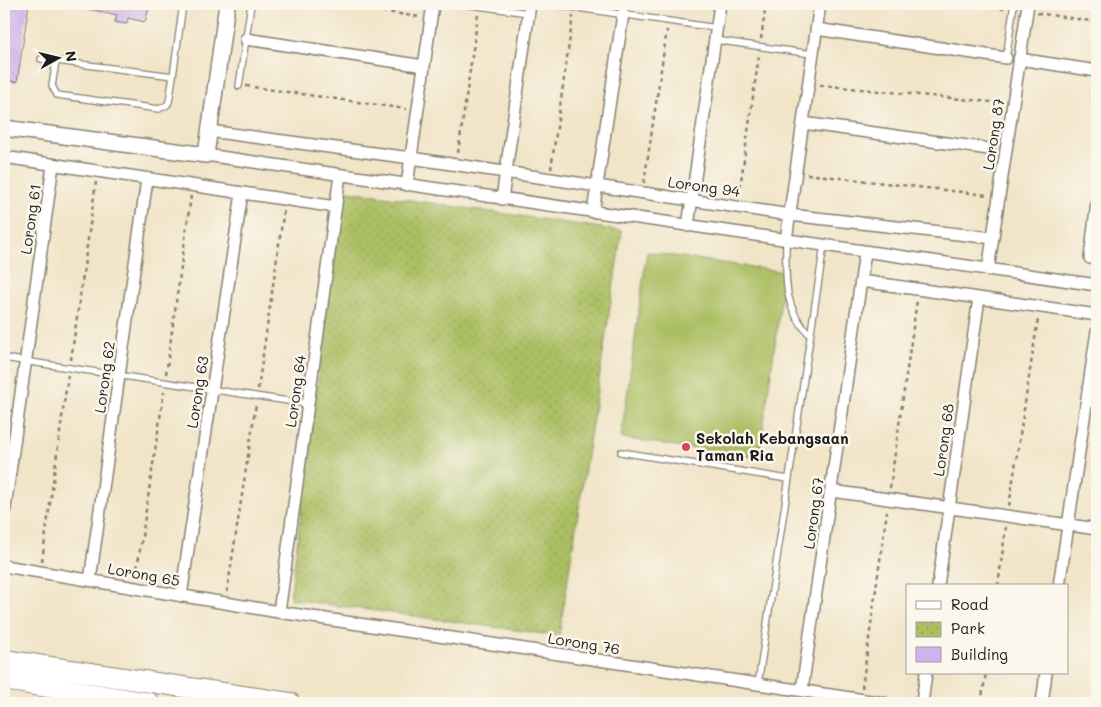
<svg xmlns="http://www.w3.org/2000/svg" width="1101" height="707" font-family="Mali,sans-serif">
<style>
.grass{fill:#abbe62;stroke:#646d3f}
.park{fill:url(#park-dots);stroke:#646d3f}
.building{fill:url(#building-back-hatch)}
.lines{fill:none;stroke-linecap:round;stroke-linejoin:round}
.lane-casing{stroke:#868072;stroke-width:8}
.street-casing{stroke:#868072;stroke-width:14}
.secondary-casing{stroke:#868072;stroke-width:18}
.highway-casing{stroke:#868072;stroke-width:22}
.path{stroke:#868072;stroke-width:2.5;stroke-dasharray:4 4;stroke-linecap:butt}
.lane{stroke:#fff;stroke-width:5.5}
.street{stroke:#fff;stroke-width:11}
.secondary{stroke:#fff;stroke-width:15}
.highway{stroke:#fff;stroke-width:20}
.poi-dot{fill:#d1495b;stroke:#fbf7ec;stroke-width:2}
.labels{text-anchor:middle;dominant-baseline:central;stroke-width:5;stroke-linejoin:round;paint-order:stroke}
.street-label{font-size:15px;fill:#1c1c1c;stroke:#fbf7ec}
.poi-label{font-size:15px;font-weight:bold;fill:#1c1c1c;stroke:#fbf7ec;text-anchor:start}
</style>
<defs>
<pattern id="park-dots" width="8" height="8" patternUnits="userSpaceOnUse" patternTransform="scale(1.25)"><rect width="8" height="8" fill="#abbe62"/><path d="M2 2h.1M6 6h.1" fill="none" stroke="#93a354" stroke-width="1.8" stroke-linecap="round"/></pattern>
<pattern id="building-back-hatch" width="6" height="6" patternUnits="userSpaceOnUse" patternTransform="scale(1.25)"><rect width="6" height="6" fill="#cfb3ef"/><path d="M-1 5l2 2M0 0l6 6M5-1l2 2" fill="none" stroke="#b199cc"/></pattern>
</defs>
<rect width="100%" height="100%" fill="#fbf7ec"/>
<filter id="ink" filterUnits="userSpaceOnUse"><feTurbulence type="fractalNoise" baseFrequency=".02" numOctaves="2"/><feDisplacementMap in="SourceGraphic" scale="10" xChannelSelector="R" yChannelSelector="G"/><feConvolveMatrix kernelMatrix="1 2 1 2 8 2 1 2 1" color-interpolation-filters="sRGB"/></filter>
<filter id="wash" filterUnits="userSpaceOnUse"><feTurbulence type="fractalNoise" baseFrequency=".0096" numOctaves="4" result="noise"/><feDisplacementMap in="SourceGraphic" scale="20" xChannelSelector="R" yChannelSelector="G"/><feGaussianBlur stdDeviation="1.12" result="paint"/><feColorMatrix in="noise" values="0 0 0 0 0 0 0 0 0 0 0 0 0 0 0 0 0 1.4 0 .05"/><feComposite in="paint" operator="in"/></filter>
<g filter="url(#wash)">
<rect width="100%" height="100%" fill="#f1e4c7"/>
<!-- grass -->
<path class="grass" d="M647 252 785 272 759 458 621 438Z"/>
<!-- park -->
<path class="park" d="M342 190 622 231 559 636 290 599Z"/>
<g id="blocks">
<!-- building -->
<path class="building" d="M11 4H29L17 82 4 80V54Z
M85 4H150L145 22 128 18 127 24 115 22 117 15 85 8Z"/>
</g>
</g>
<g filter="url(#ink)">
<use href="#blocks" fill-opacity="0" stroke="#868072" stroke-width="1"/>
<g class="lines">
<defs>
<path id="lane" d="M464 4 529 13
M550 4 717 28
M715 40 812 54
M1006 58 1014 4
M41 59 173 76 183 4
M56 61 52 86 57 95 159 109 167 105 169 102 173 76
M239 86 251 4
M786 240C786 277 782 307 810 335
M4 358 308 404
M621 452 788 479
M758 684 824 245"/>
<path id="street" d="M816 29 1006 58
M246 39 424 66
M1019 59 1097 71
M803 123 989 149
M209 131 411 158 790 215 993 238
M206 155 1097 285
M4 157 336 207
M407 185 433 4
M502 199 530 4
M593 212 623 14
M688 226 720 4
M786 240 820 4
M1090 258 1097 202
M988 270 1028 4
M861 281 1097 315
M832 491 1097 529
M4 515 53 165
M4 566 279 612 884 703
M90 580 147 179
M938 586 979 298
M1059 586 1097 331
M181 596 242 193
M279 612 340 175
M802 690 865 252
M922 703 926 673
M1042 703 1046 673"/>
<path id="secondary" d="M4 128 206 155 227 4"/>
<path id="highway" d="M4 660 290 703
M4 680 149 703"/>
</defs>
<!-- lane casing -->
<use href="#lane" class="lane-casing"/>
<!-- street casing -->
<use href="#street" class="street-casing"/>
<!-- secondary casing -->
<use href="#secondary" class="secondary-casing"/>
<!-- highway casing -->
<use href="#highway" class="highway-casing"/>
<!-- path -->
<path class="path" d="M335 4 419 17
M961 4 1004 9
M1037 13 1097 22
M761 39 766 4
M820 85 1001 103
M246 86 406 109
M458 153 478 15
M551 169 573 16
M807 174 987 195
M644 183 667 30
M4 184 6 169
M739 195 759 55
M71 360 96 182
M166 374 191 196
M258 389 284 209
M890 488 917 300
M1009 506 1038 319
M42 561 68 375
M136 576 164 392
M998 586 1006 526
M227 592 256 404
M862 688 887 511
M981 703 986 673"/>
<!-- lane -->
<use href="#lane" class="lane"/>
<!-- street -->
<use href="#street" class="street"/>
<!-- secondary -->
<use href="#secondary" class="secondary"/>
<!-- highway -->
<use href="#highway" class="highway"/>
</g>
</g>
<!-- markers -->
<circle class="poi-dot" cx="686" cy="447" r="5"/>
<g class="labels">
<!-- street labels -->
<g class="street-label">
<text transform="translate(993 134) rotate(-81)">Lorong 87</text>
<text transform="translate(704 186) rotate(8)">Lorong 94</text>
<text transform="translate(30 219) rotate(-82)">Lorong 61</text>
<text transform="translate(104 377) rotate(-82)">Lorong 62</text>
<text transform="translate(295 391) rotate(-82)">Lorong 64</text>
<text transform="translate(197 392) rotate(-81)">Lorong 63</text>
<text transform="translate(943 440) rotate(-82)">Lorong 68</text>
<text transform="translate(813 513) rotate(-82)">Lorong 67</text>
<text transform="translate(144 574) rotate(10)">Lorong 65</text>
<text transform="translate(584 643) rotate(9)">Lorong 76</text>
</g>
<!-- poi labels -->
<g class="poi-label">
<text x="696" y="438">Sekolah Kebangsaan<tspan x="696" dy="17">Taman Ria</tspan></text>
</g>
</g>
<!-- margin -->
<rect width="1101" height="707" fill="none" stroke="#fbf7ec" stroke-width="20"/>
<!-- legend -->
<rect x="906" y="584" width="162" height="90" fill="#fbf7ec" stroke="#a29f99"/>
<rect x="916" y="601" width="25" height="8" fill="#ffffff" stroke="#a29f99"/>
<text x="951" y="610" font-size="15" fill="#1c1c1c">Road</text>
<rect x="916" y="622" width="25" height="15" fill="url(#park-dots)" stroke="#a29f99"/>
<text x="951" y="634" font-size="15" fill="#1c1c1c">Park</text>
<rect x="916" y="647" width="25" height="15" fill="#cfb3ef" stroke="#a29f99"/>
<text x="951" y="660" font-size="15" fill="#1c1c1c">Building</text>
<!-- north arrow -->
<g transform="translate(58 58) rotate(82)" stroke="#fbf7ec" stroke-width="4" paint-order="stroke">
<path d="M0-4L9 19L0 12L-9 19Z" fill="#1c1c1c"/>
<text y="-8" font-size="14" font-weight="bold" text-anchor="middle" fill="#1c1c1c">N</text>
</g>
</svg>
